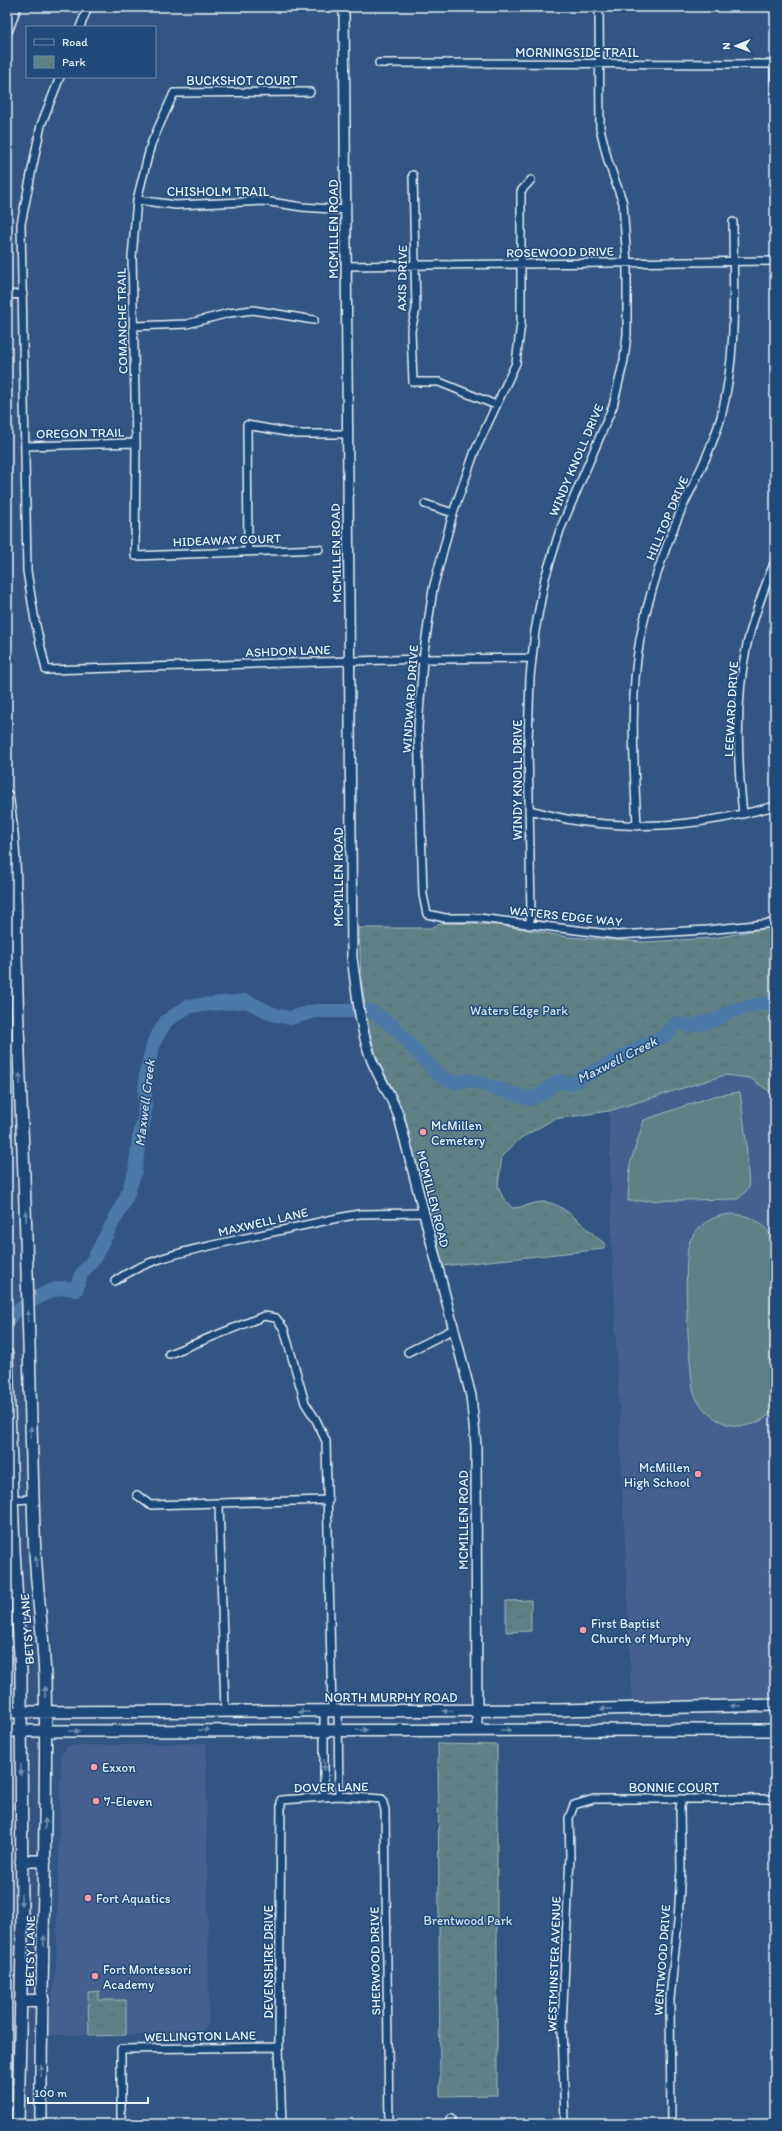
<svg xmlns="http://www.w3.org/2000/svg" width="782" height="2131" font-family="Itim,sans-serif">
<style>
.built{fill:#44618e}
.park{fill:url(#park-tufts);stroke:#a4b9be}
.garden{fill:#5f8185;stroke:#a4b9be}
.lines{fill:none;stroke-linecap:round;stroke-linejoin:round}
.river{stroke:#4c7aa8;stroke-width:14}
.minor-casing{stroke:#e8f1f8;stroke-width:10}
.tertiary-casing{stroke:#e8f1f8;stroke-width:12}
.secondary-casing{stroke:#e8f1f8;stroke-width:14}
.minor{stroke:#1f4a7a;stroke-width:7}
.tertiary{stroke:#1f4a7a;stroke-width:9}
.secondary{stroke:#1f4a7a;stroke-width:11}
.oneway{fill:#6f8dac}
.poi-dot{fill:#ff9aa2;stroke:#1f4a7a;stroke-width:1.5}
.labels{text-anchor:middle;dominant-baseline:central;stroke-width:3;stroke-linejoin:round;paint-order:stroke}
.street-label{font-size:13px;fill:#e8f1f8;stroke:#1f4a7a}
.park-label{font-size:13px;fill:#d3e0e7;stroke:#1f4a7a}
.poi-label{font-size:13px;fill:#e8f1f8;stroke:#1f4a7a;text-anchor:start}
.water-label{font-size:14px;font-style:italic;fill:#d1dfec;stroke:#1f4a7a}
</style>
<defs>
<pattern id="park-tufts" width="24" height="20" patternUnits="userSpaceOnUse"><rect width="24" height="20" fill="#5f8185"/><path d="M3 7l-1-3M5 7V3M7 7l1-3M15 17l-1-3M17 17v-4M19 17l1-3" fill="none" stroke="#556a6d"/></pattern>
</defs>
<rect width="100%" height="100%" fill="#325584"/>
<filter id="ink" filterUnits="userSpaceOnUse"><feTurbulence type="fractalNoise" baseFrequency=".025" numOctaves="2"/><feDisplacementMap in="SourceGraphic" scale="8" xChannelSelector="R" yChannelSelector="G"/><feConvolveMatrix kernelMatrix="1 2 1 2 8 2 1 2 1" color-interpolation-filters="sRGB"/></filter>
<g filter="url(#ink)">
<!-- built -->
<path class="built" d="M725 1075 750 1078 775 1095V1700L632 1705 612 1248 609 1111Z
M206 1743 209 2023 198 2035H47L56 1969 61 1756 67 1746Z"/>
<!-- park -->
<path class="park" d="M443 923 501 925 568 937 644 942 715 938 775 926V1095L750 1078 725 1075 609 1111 554 1119 521 1138 502 1156 498 1186 503 1198 512 1208C523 1208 532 1202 544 1202 562 1201 589 1232 604 1243V1249L442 1266 409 1143 406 1120 396 1095 379 1063 370 1034 361 980 359 928H430Z
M531 1600V1631L506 1632V1601Z
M438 1744 497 1745V2095L440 2096Z
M99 1991V2000H126V2035L89 2036 88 1992Z"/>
<!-- garden -->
<path class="garden" d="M740 1092 746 1140 749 1188 738 1199 628 1201 630 1164 644 1120 714 1096Z
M732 1214C752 1215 766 1224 775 1242V1408C751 1439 708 1427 694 1393 689 1371 682 1258 690 1241 698 1224 714 1215 732 1214Z"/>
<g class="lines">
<!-- river -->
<path class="river" d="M7 1320C19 1308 44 1291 61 1288 65 1287 72 1289 76 1290L81 1275 93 1260 126 1198 135 1172 139 1138 144 1120 146 1073 154 1042 166 1021 189 1006 246 1001 275 1015 290 1018 316 1011H371L393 1026 439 1076 456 1083 469 1080 530 1099 540 1095 559 1081 571 1084 647 1043 665 1036 676 1023 690 1026 718 1019 730 1011 755 1005 775 1003"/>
<defs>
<path id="minor" d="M80 27 88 7
M379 63 775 64
M60 77 41 125 21 224 27 571 35 621 46 670 423 659 531 658
M774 90V64
M310 92 174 93 151 144 137 200 132 257 136 443 135 556 319 549
M413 175 416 309 411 331 413 382H439L496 405
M531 180 521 191V323L516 363 475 451 453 513 433 589 423 659 418 728 423 895 427 914 445 918H479L617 935 707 930 775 923
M137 200 176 205 264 201 302 207 346 210
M346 266 775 261
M7 295 23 294
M134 326 187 324 229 313 253 310 314 320
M25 446 136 443
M425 504 453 513
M248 551 247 425 298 434H347
M529 810C547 814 566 820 585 822 655 830 708 824 775 806
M743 814C737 759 735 699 747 644 754 616 764 588 775 561
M637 826C634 764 629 701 640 639 649 593 664 549 683 506 697 477 712 448 721 417 738 352 733 287 733 222
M529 925 531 915 528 742 530 677 535 631 545 578 560 530 613 406 624 360 627 334V263L623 203 608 161 600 128 599 7
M7 1044 18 1049
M7 1054 18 1049
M115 1281C148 1258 188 1251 227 1242 264 1234 301 1226 338 1218L359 1214 423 1213
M408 1352 454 1329
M169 1354 264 1316 276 1318 284 1329 305 1403 316 1420 326 1441 332 1712
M137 1495 150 1505 219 1503
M9 1500 33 1499
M225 1712 219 1503 329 1500
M338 1712 339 1796
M324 1797V1712
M451 2119V2124
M121 2124V2049L279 2047
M282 2124 279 2047 281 1800 339 1796 382 1799 385 1810 389 2124
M565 2124 562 2026 570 1856 569 1818 574 1805 594 1799H775
M671 2124 670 1999 678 1921 681 1869 680 1807 682 1799"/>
<path id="tertiary" d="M344 7 352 958C357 992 360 1030 372 1061 380 1080 392 1097 399 1117L471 1396 476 1445 477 1730"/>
<path id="secondary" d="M7 29 15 7
M7 796C16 846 15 899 16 949 17 1016 20 1083 23 1150 28 1276 30 1403 34 1530 35 1579 43 1628 45 1677 48 1826 40 1975 41 2124
M7 1354 14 1550 21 1673 22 1946 18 2124
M7 1712 558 1710 775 1705
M7 1731 775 1730
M21 1861H45
M20 2001 43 2000"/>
</defs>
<!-- minor casing -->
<use href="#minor" class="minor-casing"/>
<!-- tertiary casing -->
<use href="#tertiary" class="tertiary-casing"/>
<!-- secondary casing -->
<use href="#secondary" class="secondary-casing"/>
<!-- minor -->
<use href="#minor" class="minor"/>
<!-- tertiary -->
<use href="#tertiary" class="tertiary"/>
<!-- secondary -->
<use href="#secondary" class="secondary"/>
</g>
<!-- one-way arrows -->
<defs><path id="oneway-solid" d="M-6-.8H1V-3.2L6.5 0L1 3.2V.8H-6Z"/></defs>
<g class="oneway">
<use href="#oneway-solid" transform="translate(20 1079) rotate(-93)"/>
<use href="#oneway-solid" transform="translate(26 1216) rotate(-93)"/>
<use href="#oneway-solid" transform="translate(28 1316) rotate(-91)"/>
<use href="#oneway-solid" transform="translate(31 1432) rotate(-92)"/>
<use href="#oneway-solid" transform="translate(36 1562) rotate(-95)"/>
<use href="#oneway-solid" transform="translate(45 1692) rotate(-90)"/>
<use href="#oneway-solid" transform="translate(736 1706) rotate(179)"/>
<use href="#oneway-solid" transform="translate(606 1709) rotate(179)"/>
<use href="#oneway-solid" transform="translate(448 1711) rotate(179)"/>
<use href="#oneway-solid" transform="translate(304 1712) rotate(180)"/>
<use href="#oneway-solid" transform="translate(204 1730)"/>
<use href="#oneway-solid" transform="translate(362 1730)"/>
<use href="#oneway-solid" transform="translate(506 1730)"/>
<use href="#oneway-solid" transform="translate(74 1731)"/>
<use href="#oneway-solid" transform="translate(324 1765) rotate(90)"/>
<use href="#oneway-solid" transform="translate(21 1770) rotate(89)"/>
<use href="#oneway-solid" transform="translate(45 1824) rotate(-90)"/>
<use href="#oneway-solid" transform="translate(21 1900) rotate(90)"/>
<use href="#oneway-solid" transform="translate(44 1941) rotate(-89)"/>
<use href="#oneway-solid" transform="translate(41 2071) rotate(-90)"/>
</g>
</g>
<!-- markers -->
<g class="poi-dot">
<circle cx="423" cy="1132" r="4"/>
<circle cx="698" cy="1474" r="4"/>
<circle cx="583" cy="1630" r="4"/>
<circle cx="94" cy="1767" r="4"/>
<circle cx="96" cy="1801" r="4"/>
<circle cx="88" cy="1898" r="4"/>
<circle cx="95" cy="1976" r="4"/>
</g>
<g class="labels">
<!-- street labels -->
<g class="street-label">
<text x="577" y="52">MORNINGSIDE TRAIL</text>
<text x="242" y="80">BUCKSHOT COURT</text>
<text x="218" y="191">CHISHOLM TRAIL</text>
<text transform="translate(333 229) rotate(-90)">MCMILLEN ROAD</text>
<text transform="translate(560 252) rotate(-1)">ROSEWOOD DRIVE</text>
<text transform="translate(402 278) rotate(-89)">AXIS DRIVE</text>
<text transform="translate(122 321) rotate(-91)">COMANCHE TRAIL</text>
<text transform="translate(80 433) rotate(-1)">OREGON TRAIL</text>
<text transform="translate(576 460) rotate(-67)">WINDY KNOLL DRIVE</text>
<text transform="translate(667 518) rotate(-67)">HILLTOP DRIVE</text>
<text transform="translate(227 540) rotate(-2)">HIDEAWAY COURT</text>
<text transform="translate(336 553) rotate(-91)">MCMILLEN ROAD</text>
<text transform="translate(288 651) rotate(-2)">ASHDON LANE</text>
<text transform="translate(410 699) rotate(-86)">WINDWARD DRIVE</text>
<text transform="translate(731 709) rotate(-87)">LEEWARD DRIVE</text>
<text transform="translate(517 780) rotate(-90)">WINDY KNOLL DRIVE</text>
<text transform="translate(338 877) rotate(-90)">MCMILLEN ROAD</text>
<text transform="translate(566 916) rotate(6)">WATERS EDGE WAY</text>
<text transform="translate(433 1199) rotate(76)">MCMILLEN ROAD</text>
<text transform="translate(263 1222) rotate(-13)">MAXWELL LANE</text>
<text transform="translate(463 1520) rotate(-90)">MCMILLEN ROAD</text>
<text transform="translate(27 1629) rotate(-94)">BETSY LANE</text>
<text x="391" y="1697">NORTH MURPHY ROAD</text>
<text transform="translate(331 1787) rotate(-1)">DOVER LANE</text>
<text x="674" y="1787">BONNIE COURT</text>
<text transform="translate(30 1951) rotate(-89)">BETSY LANE</text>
<text transform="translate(662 1960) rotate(-86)">WENTWOOD DRIVE</text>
<text transform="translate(375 1961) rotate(-91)">SHERWOOD DRIVE</text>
<text transform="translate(268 1962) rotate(-90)">DEVENSHIRE DRIVE</text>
<text transform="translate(554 1964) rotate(-88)">WESTMINSTER AVENUE</text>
<text transform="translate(200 2036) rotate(-1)">WELLINGTON LANE</text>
</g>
<!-- park labels -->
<g class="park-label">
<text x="519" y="1010">Waters Edge Park</text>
<text x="468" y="1920">Brentwood Park</text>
</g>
<!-- poi labels -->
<g class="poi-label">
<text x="431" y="1125">McMillen<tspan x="431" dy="15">Cemetery</tspan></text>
<text x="690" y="1467" text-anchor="end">McMillen<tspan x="690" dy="15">High School</tspan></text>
<text x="591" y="1623">First Baptist<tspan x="591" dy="15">Church of Murphy</tspan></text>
<text x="102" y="1767">Exxon</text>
<text x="104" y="1801">7-Eleven</text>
<text x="96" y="1898">Fort Aquatics</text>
<text x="103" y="1969">Fort Montessori<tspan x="103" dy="15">Academy</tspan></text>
</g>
<!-- water labels -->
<g class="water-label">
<text transform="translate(617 1060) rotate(-27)">Maxwell Creek</text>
<text transform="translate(145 1103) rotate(-83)">Maxwell Creek</text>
</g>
</g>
<!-- margin -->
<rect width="782" height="2131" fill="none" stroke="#1f4a7a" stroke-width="24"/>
<rect x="12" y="12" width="758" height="2107" fill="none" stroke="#e8f1f8" stroke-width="1.5" filter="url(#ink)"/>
<!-- legend -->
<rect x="26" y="26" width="130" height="52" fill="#1f4a7a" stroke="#6f8dac"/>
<rect x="34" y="39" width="20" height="6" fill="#1f4a7a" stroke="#6f8dac"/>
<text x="62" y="46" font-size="12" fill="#e8f1f8">Road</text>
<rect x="34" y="56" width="20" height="12" fill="url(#park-tufts)" stroke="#6f8dac"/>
<text x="62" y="66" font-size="12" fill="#e8f1f8">Park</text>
<!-- north arrow -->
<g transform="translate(736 46) rotate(269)" stroke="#1f4a7a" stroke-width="3" paint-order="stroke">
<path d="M0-3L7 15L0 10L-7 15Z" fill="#e8f1f8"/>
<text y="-6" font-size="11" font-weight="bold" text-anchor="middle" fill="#e8f1f8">N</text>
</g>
<!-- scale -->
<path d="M28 2097v6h120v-6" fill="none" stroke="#e8f1f8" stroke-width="2"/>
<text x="34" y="2097" font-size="12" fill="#e8f1f8" stroke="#1f4a7a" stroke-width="3" paint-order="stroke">100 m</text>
</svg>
